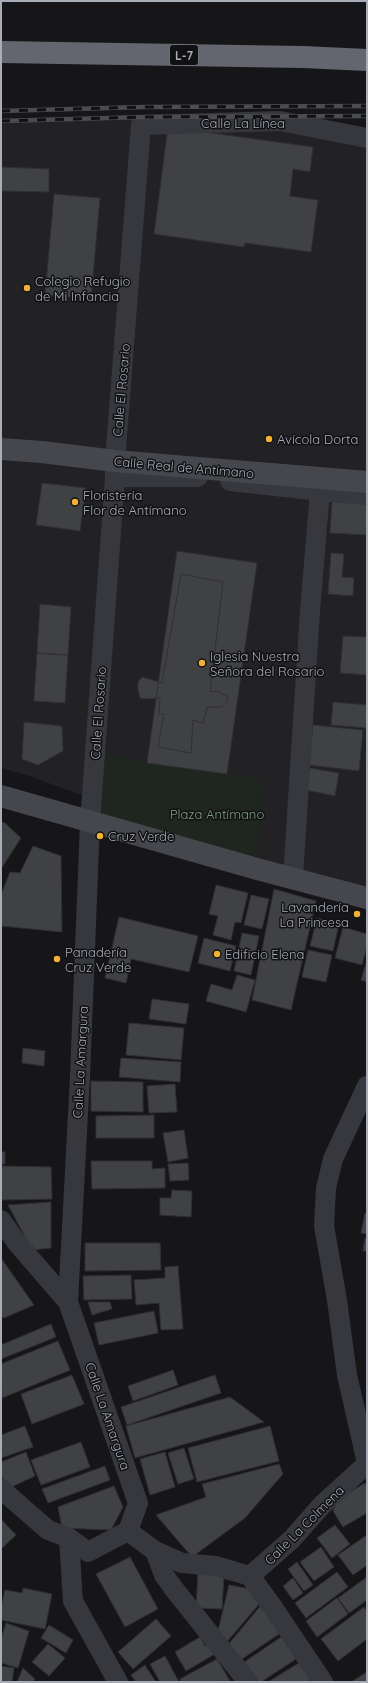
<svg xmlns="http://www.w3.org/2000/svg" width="368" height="1683" font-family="Quicksand,sans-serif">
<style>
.built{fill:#222225}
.green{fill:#1e261f}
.building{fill:#404145;stroke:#303034}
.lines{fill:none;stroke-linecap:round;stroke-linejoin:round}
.street{stroke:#37383d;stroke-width:20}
.secondary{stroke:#45474d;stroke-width:22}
.highway{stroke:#63666e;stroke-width:22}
.rail-casing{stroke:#4a4c52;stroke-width:4.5}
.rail{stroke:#111113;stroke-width:3;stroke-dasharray:9;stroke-linecap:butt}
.poi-dot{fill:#f2b134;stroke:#111113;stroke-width:1.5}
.labels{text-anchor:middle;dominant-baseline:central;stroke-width:3;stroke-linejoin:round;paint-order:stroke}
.shield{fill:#111113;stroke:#7b7e86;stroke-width:1}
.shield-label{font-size:12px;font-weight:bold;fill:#a8adb8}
.street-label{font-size:13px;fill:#a8adb8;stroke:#111113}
.poi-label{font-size:13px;fill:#a8adb8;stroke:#111113;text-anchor:start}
.park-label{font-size:13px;fill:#7fa381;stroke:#111113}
</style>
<rect width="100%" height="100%" fill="#161618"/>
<!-- built -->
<path class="built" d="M149 115 367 141V887L309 877 26 775 1 768V123Z"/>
<!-- green -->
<path class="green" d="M95 753 147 763 262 779 257 869 90 822Z"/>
<!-- building -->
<path class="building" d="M168 127 313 147 310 172 293 169 290 196 318 200 311 252 245 243 244 247 154 234Z
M1 167 49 169V192L1 191Z
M54 194 100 198 91 299 45 295Z
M42 483 86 488 80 531 36 525Z
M332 501 367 504V535L330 533Z
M177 551 257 563 227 774 147 763Z
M331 553 344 554 342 577 354 578 353 596 328 594Z
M181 574 223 582 210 692 217 691 228 697 227 702 222 707H207L203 723 193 720 191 753 158 747 164 714H159L160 698 144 699 140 698 138 690V682L142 677 162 683Z
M40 604 71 607 68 655 37 653Z
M343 636 367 637V675L340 673Z
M37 653 68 655 65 703 34 701Z
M333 702 367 705V728L331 725Z
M24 722 62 726 63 751 38 765 22 759Z
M313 725 363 730 359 771 309 765Z
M310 768 339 773 335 796 306 790Z
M1 822 5 823 21 838 1 869Z
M33 846 61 856 62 932 1 926V895L10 872 20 873Z
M216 885 248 893 241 923 235 922 231 940 213 935 218 916 209 914Z
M274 889 316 901 291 1010 252 1000Z
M251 895 269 899 262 929 244 925Z
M119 917 198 936 189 972 131 959 126 983 105 978Z
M317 918 339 924 333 951 310 946Z
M343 927 367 934V946L362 965 335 958Z
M242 933 259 936 251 975 234 971Z
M204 938 236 946 230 971 198 963Z
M308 950 332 955 326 982 302 977Z
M367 960V982L361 980Z
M237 975 255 980 246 1012 206 1001 211 984 232 990Z
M152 999 189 1004 186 1024 149 1019Z
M129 1023 184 1028 181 1060 126 1055Z
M23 1048 45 1051 44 1066 22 1063Z
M121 1058 181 1062 180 1082 119 1077Z
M91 1081 143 1082V1112L91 1111Z
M175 1084 177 1112 149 1113 147 1086Z
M154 1115V1138H96V1116Z
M184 1130 188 1158 168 1162 163 1133Z
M1 1152H5V1164H1Z
M91 1161H152V1169L165 1168V1188L92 1189Z
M188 1163 189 1180 170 1181 168 1164Z
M1 1166 51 1167 52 1199 2 1200 1 1195Z
M172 1190 192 1191 191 1217 160 1215V1198H171Z
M51 1202V1248L32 1250 8 1205Z
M365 1213 367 1214V1234L361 1233Z
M365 1238 367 1239V1251H363Z
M85 1243H160L161 1270 85 1271Z
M1 1258 34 1305 4 1318 1 1316Z
M178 1266 183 1329 161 1330 159 1303 136 1305 134 1280 165 1278V1267Z
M131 1275 132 1299 84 1300 83 1276Z
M88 1302H110L112 1309 92 1315Z
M154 1311 158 1333 99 1345 94 1323Z
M51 1324 56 1337 1 1359V1345Z
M58 1341 70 1370 2 1398 1 1364Z
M173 1370 178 1385 133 1401 128 1386Z
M72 1375 84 1404 32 1424 21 1394Z
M215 1375 221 1393 127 1425 121 1407Z
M230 1397 264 1422 135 1458 126 1426Z
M25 1426 33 1447 1 1458V1435Z
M270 1426 279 1461 197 1482 188 1448Z
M81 1442 90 1467 41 1485 31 1460Z
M184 1448 194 1479 178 1484 168 1453Z
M26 1452 35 1476 9 1488 1 1476V1462Z
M165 1452 175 1487 150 1495 140 1459Z
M279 1464 283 1474 245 1518 192 1557 156 1515 206 1497 202 1484Z
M105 1466 110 1480 48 1503 42 1489Z
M365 1483 367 1487V1513L343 1527 333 1511 337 1500Z
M114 1486 123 1507 111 1530 62 1528 58 1507Z
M1 1519 16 1535 1 1549Z
M335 1525 350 1544 332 1558 317 1538Z
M367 1535V1565L353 1575 338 1555Z
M321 1547 334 1567 314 1581 300 1562Z
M130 1557 158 1609 125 1627 96 1574Z
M297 1562 313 1585 304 1591 288 1569Z
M337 1572 348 1587 306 1618 295 1603Z
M198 1573 224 1574 222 1609 196 1608Z
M367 1577V1600L349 1613 338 1598Z
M293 1578 303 1593 293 1600 283 1586Z
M229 1585 255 1590 260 1603 225 1644 217 1635Z
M23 1588 52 1594 45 1629 1 1620V1608L5 1590 22 1593Z
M337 1598 348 1614 317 1637 306 1621Z
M262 1604 282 1632 239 1661 227 1646Z
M364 1607 367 1612V1639L338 1661 321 1639Z
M156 1619 171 1636 133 1669 118 1652Z
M6 1623 29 1631 18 1668 1 1663V1639Z
M49 1625 73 1640 66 1653 41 1638Z
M284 1635 299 1657 261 1682H252L240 1665Z
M200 1637 205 1646 210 1643 215 1654 186 1671 175 1652Z
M48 1644 65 1658 49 1676 32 1662Z
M165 1656 179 1682H160L150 1664Z
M217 1659 230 1681 181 1682 180 1679Z
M302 1661 313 1678 307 1682H268Z
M145 1665 146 1667 156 1682H136L131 1675Z
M1 1666 14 1668 12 1682H1Z
M23 1668 35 1679 32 1682H17Z
M367 1672V1682H351Z"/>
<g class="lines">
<!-- street -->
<path class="street" d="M115 477H198
M230 481 320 491 367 495
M293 878 310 611 320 491
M367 1086 333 1159 326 1188 324 1226 337 1300 347 1375 367 1463
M1 1220 17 1243 68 1302
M1 1489 48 1530 69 1538 88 1552 128 1531
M128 1531 138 1503 68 1302 80 1076 90 822 115 477V461L141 125 280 121 367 138
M128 1531 155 1551 182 1563 216 1566 250 1576 292 1539 322 1505 367 1464
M69 1538 73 1601 118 1682
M155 1551 164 1575 174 1589 248 1682
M250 1576 274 1609 323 1682"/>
<!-- secondary -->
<path class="secondary" d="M1 449 42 452 115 461 367 482
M1 796 257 869 367 898"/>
<!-- highway -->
<path class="highway" d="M1 52 303 57 367 60"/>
<defs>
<path id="rail" d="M1 111 143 107 367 106
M1 121 143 117 367 116"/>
</defs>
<!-- rail casing -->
<use href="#rail" class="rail-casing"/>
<!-- rail -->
<use href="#rail" class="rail"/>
</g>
<!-- markers -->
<g class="poi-dot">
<circle cx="27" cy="288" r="4"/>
<circle cx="269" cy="439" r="4"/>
<circle cx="75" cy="502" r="4"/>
<circle cx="202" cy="663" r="4"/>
<circle cx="100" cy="836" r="4"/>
<circle cx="357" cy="914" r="4"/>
<circle cx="217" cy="954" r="4"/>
<circle cx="57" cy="959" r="4"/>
</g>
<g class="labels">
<!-- shield labels -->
<rect class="shield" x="170" y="45" width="28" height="20" rx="3"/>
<g class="shield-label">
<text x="184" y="55">L-7</text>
</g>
<!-- street labels -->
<g class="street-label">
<text x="243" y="123">Calle La Línea</text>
<text transform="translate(121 390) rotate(-85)">Calle El Rosario</text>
<text transform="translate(184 467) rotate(5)">Calle Real de Antímano</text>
<text transform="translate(98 713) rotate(-86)">Calle El Rosario</text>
<text transform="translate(80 1062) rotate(-87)">Calle La Amargura</text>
<text transform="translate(108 1416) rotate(71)">Calle La Amargura</text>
<text transform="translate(304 1525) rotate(-45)">Calle La Colmena</text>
</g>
<!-- poi labels -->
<g class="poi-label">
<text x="35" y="281">Colegio Refugio<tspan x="35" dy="15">de Mi Infancia</tspan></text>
<text x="277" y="439">Avícola Dorta</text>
<text x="83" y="495">Floristería<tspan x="83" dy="15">Flor de Antímano</tspan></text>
<text x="210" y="656">Iglesia Nuestra<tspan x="210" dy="15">Señora del Rosario</tspan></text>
<text x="108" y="836">Cruz Verde</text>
<text x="349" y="907" text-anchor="end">Lavandería<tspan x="349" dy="15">La Princesa</tspan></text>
<text x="65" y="952">Panadería<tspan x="65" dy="15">Cruz Verde</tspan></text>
<text x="225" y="954">Edificio Elena</text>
</g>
<!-- park labels -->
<g class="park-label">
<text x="217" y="814">Plaza Antímano</text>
</g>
</g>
<!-- border -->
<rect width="368" height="1683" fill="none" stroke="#a8adb8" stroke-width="4"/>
</svg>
